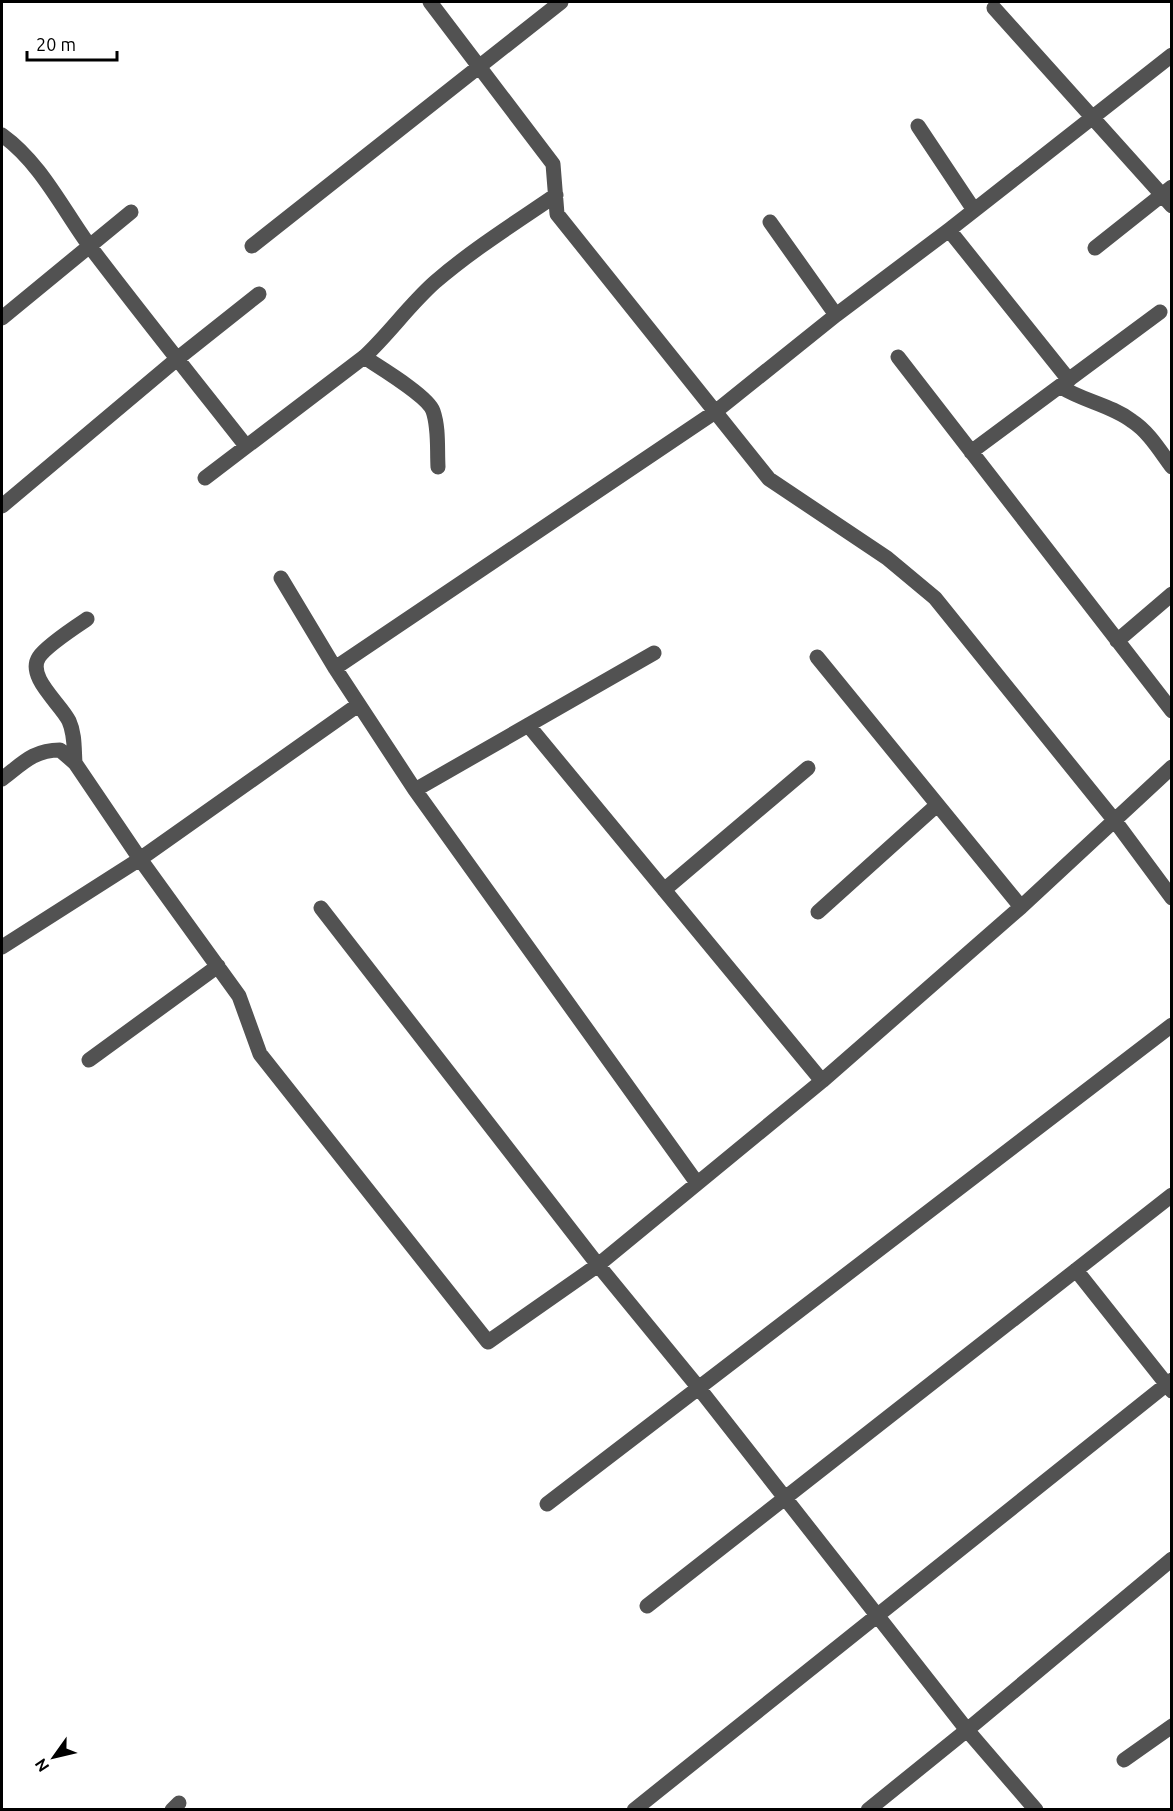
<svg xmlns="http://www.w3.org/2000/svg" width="1173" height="1811" font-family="Ubuntu,sans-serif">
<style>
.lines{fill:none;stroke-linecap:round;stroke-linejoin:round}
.minor{stroke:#525252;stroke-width:15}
</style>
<rect width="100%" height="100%" fill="#fff"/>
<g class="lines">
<!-- minor -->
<path class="minor" d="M430 2 553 164 557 214 769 479 887 558 935 598 1115 821 1172 898
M994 8 1172 206
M918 126 974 210
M2 135C41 163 63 210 91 248 142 315 194 380 246 446
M770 222 836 315
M949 230 1069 380
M252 246 561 2
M1095 248 1172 187
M2 318 131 212
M364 357C379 367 428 396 433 411 439 428 437 449 438 467
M898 357 1172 711
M1061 387C1083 401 1111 405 1132 421 1149 432 1160 451 1172 467
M971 452 1160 312
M205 478 364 357C389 334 409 305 435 282 472 250 515 223 556 195
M2 506 177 359 259 294
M281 578 335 668 415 790 697 1183
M1117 641 1172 594
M817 657 1021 907
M335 668 715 412 836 315 949 230 1172 55
M528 725 822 1081
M75 763C74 749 75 734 69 721 61 704 26 677 39 657 46 646 75 627 87 619
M2 779C22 764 33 750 60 750L75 763 140 859 239 996 260 1054 488 1342 598 1265 698 1387 967 1730 1036 1810
M415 790 654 653
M664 890 808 768
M321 908 598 1265 822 1081 1021 907 1172 767
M818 912 937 805
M2 947 140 859 358 705
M89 1060 218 966
M1076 1270 1172 1391
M547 1504 1172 1025
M647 1606 1172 1195
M1124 1760 1172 1726
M172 1810 179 1803
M634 1810 1172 1380
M868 1810 967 1730 1172 1559"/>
</g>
<!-- border -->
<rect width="1173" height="1811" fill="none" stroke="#000000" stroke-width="6"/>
<!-- north arrow -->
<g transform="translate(54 1757) rotate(236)" stroke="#ffffff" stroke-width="4.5" paint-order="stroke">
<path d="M0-4.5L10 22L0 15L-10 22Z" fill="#000000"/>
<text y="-9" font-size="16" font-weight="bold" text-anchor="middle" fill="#000000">N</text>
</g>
<!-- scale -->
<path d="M27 51v9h90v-9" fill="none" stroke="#000000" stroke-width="3"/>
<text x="36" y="51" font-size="18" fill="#000000" stroke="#ffffff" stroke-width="4.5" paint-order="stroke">20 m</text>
</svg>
